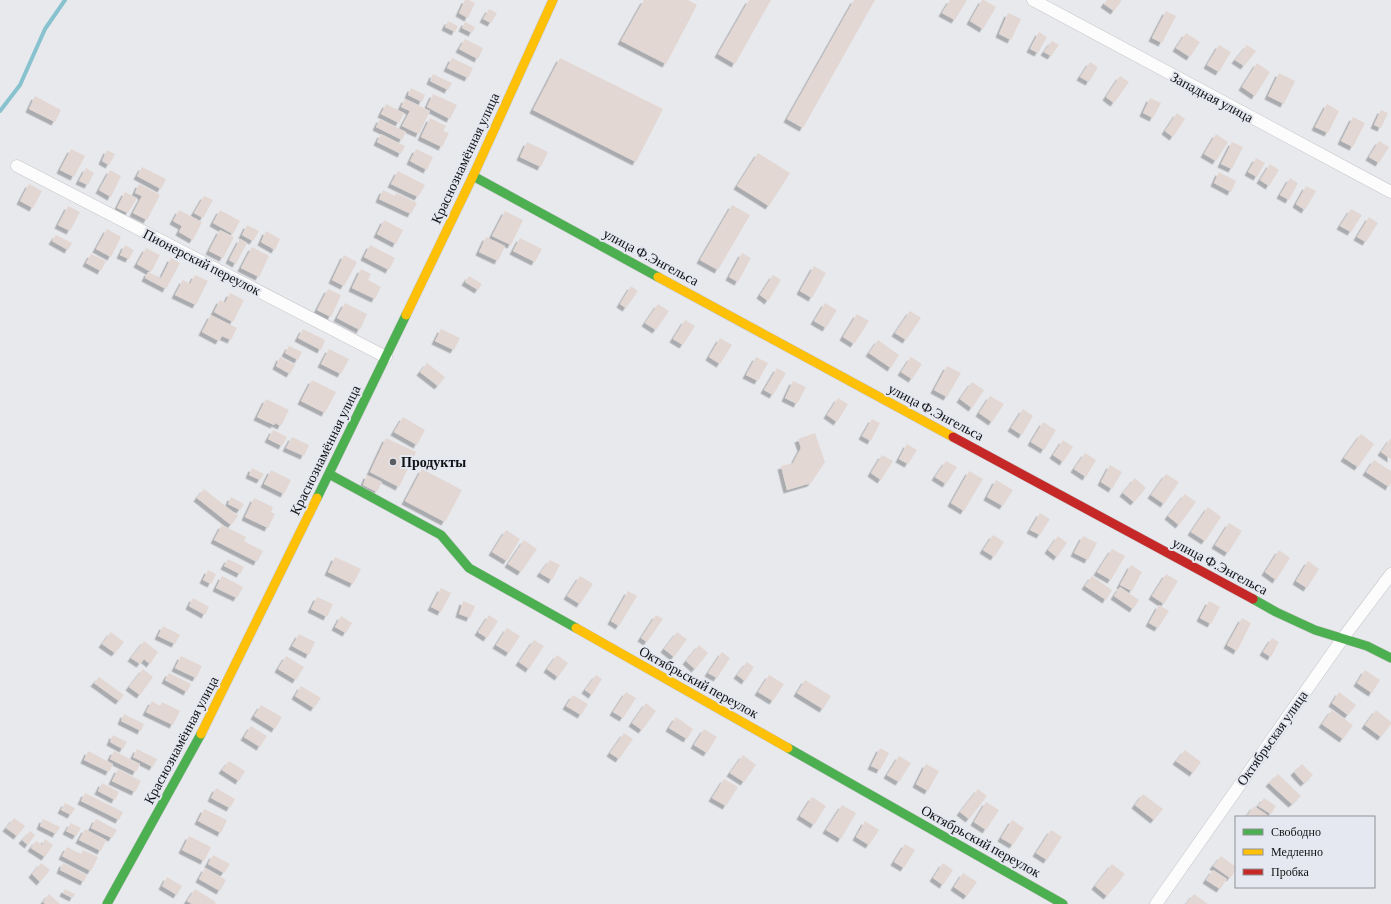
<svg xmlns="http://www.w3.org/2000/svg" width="1391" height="904" font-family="'Crimson Pro',serif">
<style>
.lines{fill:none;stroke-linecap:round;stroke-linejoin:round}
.stream{stroke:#88c2ce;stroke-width:4}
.building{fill:#e2d7d3;filter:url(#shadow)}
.street-casing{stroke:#c5c6ca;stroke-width:13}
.fast-casing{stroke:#c5c6ca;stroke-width:10}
.slow-casing{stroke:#c5c6ca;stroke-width:10}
.jam-casing{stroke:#c5c6ca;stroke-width:10}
.street{stroke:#fcfcfc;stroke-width:12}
.fast{stroke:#4caf50;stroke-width:9}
.slow{stroke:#ffc107;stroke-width:9}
.jam{stroke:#c62828;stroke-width:9}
.poi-dot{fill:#5c5d60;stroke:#e5e8f0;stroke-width:1.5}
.labels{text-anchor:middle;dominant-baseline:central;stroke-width:4;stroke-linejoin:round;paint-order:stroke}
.street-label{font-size:14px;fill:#111214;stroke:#e5e8f0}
.poi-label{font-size:14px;font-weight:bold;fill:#111214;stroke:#e5e8f0;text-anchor:start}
</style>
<defs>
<filter id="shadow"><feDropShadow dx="-3.5" dy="3.5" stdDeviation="0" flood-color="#0004"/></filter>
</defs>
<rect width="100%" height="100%" fill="#e8e9ed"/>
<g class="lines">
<!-- stream -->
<path class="stream" d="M0 111 20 85 45 29 65 0"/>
</g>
<!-- building -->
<path class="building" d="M465 0H469L475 3 468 18 459 13Z
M644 0H688L697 5 666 64 621 41Z
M749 0H771L735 64 718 54Z
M854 0H875L803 128 787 119Z
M950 0H967L955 20 942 13Z
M982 0H984L996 7 983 29 970 21Z
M1107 0H1122L1114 11 1104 4Z
M489 9 497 13 491 23 483 19Z
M1166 11 1176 16 1162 43 1152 38Z
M1008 13 1021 19 1011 40 999 34Z
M448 21 458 26 455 32 445 27Z
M465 22 475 27 472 33 462 28Z
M1039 32 1047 37 1038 53 1030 49Z
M1186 33 1200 42 1190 57 1176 48Z
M465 39 483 48 478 59 459 49Z
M1052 41 1059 45 1051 56 1044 52Z
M1219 45 1231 52 1219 72 1207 65Z
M1247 45 1256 51 1244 66 1235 60Z
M452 58 473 68 468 78 447 68Z
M560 58 663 109 636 162 533 110Z
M1090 62 1098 67 1089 82 1080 77Z
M1257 63 1270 72 1255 96 1242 87Z
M1279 73 1295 81 1284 104 1268 96Z
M433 74 452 83 448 90 430 81Z
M1120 76 1129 82 1114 103 1106 97Z
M411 88 425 95 422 102 408 95Z
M433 94 457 105 450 119 427 107Z
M35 96 61 110 55 122 29 109Z
M1150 98 1161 103 1153 118 1143 113Z
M405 99 430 111 419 134 402 126 410 111 401 107Z
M386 104 404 113 399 123 381 114Z
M1327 104 1339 111 1328 133 1315 127Z
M1381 110 1388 113 1381 128 1374 125Z
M1177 113 1185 119 1173 137 1165 131Z
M1353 117 1365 123 1353 147 1341 141Z
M430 118 446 126 443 131 449 133 442 147 421 137Z
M380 119 406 132 402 140 376 127Z
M381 134 405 146 401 154 377 142Z
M1216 134 1228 142 1216 161 1204 154Z
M1379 141 1389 147 1379 163 1369 157Z
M527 142 548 152 541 167 520 157Z
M1232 142 1243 147 1232 169 1221 164Z
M71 149 85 156 74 177 60 170Z
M416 149 433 157 427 170 410 161Z
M107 150 115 154 109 165 102 161Z
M758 153 790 173 769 206 737 186Z
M1256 158 1265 163 1257 177 1248 172Z
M1270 164 1279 170 1269 186 1260 180Z
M142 167 166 179 161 189 137 176Z
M86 168 94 173 88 185 79 181Z
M110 170 121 176 111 197 99 190Z
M398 171 425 185 418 197 391 184Z
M1219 172 1236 181 1231 192 1214 183Z
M1290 178 1298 183 1289 200 1280 195Z
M29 184 42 191 33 208 20 201Z
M139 184 160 195 147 220 133 213 142 196 135 193Z
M1306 186 1316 191 1305 210 1296 204Z
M383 190 395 196 396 193 417 203 411 214 379 199Z
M125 192 137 198 128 213 117 208Z
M204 196 213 200 203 218 194 213Z
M732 205 750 215 718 270 700 260Z
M68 206 80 212 70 231 58 225Z
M1351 209 1362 215 1351 232 1340 226Z
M179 210 202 222 193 240 179 232 182 226 173 221Z
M220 210 240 221 233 234 213 223Z
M505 211 523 220 511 245 492 236Z
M1369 217 1378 223 1366 242 1357 237Z
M384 220 403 230 396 244 377 234Z
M247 225 259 231 253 241 242 235Z
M107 229 121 237 111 257 96 249Z
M220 230 234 237 223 258 209 251Z
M266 231 280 239 275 250 261 242Z
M56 235 72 243 68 250 52 241Z
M486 237 505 246 498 261 479 252Z
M520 238 542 249 535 262 513 251Z
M240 239 247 243 236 264 229 260Z
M125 245 134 250 129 259 120 255Z
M370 245 395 258 389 270 364 257Z
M252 247 269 256 259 277 241 268Z
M146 248 160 255 151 272 137 264Z
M742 253 751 258 738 282 729 277Z
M91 254 106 261 101 271 86 263Z
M344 255 357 262 344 286 332 280Z
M171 258 180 263 166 289 145 278 148 272 161 278Z
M814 266 826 273 812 298 800 291Z
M361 269 371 274 368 280 381 287 375 299 352 288Z
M195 275 208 281 196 305 175 295 183 280 190 284Z
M773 275 781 280 768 301 760 295Z
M469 276 482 284 478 290 465 282Z
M631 286 638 291 626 308 620 304Z
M328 289 341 295 331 317 317 310Z
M230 293 244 300 233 322 214 312 220 300 225 303Z
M345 303 367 314 360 330 337 318Z
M825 303 837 310 826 328 814 321Z
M658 304 669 311 656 330 645 323Z
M910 311 921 318 906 340 895 333Z
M857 314 869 321 854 344 843 337Z
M211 315 237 328 231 340 222 336 219 341 202 332Z
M685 320 695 326 683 345 673 339Z
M303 329 325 340 321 350 298 338Z
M441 329 460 338 454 350 435 341Z
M720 338 732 345 720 364 709 357Z
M878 340 899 355 891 368 869 353Z
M289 346 302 352 298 360 285 353Z
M329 349 349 359 341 374 321 364Z
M280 357 295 365 290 374 276 366Z
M756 357 768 363 758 381 746 375Z
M911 357 922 364 912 379 901 372Z
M427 363 445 377 438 386 420 372Z
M947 366 961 373 947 397 934 390Z
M777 368 786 373 773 395 764 390Z
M312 380 336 392 325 413 301 401Z
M793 381 806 387 797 404 785 398Z
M972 382 984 390 972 408 960 399Z
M990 396 1004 404 992 422 979 413Z
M838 398 848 404 837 422 827 415Z
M266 399 289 410 281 426 275 423 274 425 257 417Z
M1023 409 1033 416 1022 435 1011 428Z
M403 417 425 430 417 445 394 432Z
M872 419 880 423 871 441 862 436Z
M1043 422 1056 430 1044 450 1031 442Z
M273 430 287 437 282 446 268 439Z
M815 433 825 462 811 483 787 490 781 466 793 463 801 448 798 439Z
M1361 434 1374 444 1358 467 1344 458Z
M292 437 309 445 304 456 286 448Z
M386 438 416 452 399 487 370 472Z
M1391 438V459L1381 452Z
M1063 440 1073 447 1063 462 1053 455Z
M907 444 917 450 908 464 899 459Z
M1085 453 1096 460 1086 477 1074 469Z
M882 455 893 461 881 480 871 473Z
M1374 460 1391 471V483L1389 487 1366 472Z
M946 461 957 467 946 484 935 477Z
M1110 465 1122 472 1112 489 1101 482Z
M252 468 264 474 260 480 249 475Z
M422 469 462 490 445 522 405 501Z
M271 470 291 480 284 494 264 484Z
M969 471 983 479 964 511 951 503Z
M1166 474 1179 482 1164 504 1151 495Z
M367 475 382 482 377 492 363 485Z
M1135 478 1146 488 1134 502 1123 493Z
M996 480 1013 490 1003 506 987 497Z
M204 489 238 516 231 525 197 498Z
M1185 494 1196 502 1179 525 1168 516Z
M231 497 244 504 240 510 228 504Z
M254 498 273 507 271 512 275 514 268 528 245 517Z
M1208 507 1221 517 1205 541 1191 532Z
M1040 513 1050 519 1040 535 1030 530Z
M1229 523 1242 531 1228 553 1215 545Z
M222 525 246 537 244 541 263 551 257 562 214 540Z
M506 530 520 539 507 561 492 552Z
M993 535 1004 542 994 557 983 550Z
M1058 536 1067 543 1057 557 1048 550Z
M1083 536 1097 543 1088 560 1074 553Z
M524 540 537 549 521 572 508 564Z
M1112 549 1125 556 1111 580 1097 572Z
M1279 550 1290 558 1276 580 1265 572Z
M335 557 361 569 353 584 328 572Z
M228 559 244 567 240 574 224 566Z
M550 560 560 565 552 580 540 573Z
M1308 561 1319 569 1307 588 1296 581Z
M1131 565 1142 572 1132 591 1120 585Z
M208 570 216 574 211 584 203 580Z
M1166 574 1178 581 1164 604 1152 596Z
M222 576 243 587 237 598 216 588Z
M580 576 593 584 580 604 567 596Z
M1092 576 1112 590 1106 600 1085 586Z
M1120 587 1139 600 1133 609 1114 596Z
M441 588 451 593 441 612 431 607Z
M628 591 637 596 619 626 611 621Z
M317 597 333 604 327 617 311 609Z
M193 598 209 607 205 615 189 606Z
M463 601 475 606 470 618 459 614Z
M1209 601 1220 607 1211 624 1200 618Z
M1159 605 1169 611 1158 628 1149 623Z
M489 615 498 621 487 638 478 632Z
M656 615 663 619 647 642 641 638Z
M341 616 352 623 346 633 335 627Z
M1242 618 1251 623 1237 651 1227 645Z
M163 626 180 635 175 644 158 636Z
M507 628 520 636 509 653 496 645Z
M111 632 124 642 115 653 102 644Z
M677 632 687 639 674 657 664 649Z
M299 634 315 642 309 655 292 646Z
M1272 638 1279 642 1271 657 1263 652Z
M534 640 544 646 529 669 519 662Z
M144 641 158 652 150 664 144 659 140 664 131 658Z
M699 645 708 653 695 669 686 661Z
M722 652 730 658 717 678 708 673Z
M557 655 568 663 558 677 547 669Z
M181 656 202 666 196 678 175 668Z
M286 656 304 667 296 680 278 669Z
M747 662 754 667 745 681 737 675Z
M143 669 153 677 140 695 129 687Z
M1365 670 1380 680 1372 693 1357 683Z
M169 673 191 684 187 692 165 680Z
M596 675 602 679 592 695 585 690Z
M769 675 784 684 773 701 758 692Z
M99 677 124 695 119 701 94 683Z
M805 680 831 696 823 709 797 693Z
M301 686 321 698 314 708 295 696Z
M626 692 636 698 623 718 613 712Z
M1339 692 1356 705 1348 715 1332 703Z
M573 695 588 704 581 715 566 706Z
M152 701 160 706 162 702 180 711 173 725 146 712Z
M646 703 656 711 642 730 632 723Z
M261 705 282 717 275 729 254 716Z
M1332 710 1353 725 1343 739 1322 724Z
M1376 710 1391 722V724L1381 737 1365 725Z
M124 714 144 724 141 731 121 721Z
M676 717 693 729 687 739 669 728Z
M251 726 267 736 260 747 244 737Z
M704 729 717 737 707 753 694 745Z
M624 733 633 739 619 759 610 753Z
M113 735 127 742 123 749 110 742Z
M880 748 889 753 880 770 871 766Z
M137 749 157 759 153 767 133 757Z
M1185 750 1201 762 1193 773 1176 761Z
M88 751 113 764 109 772 84 760Z
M114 751 140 764 136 772 110 759Z
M743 755 756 765 744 782 730 773Z
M899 756 911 763 899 782 887 775Z
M229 761 245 771 239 781 222 770Z
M926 764 939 771 928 791 916 784Z
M1302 764 1313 775 1304 783 1294 772Z
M118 769 141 781 135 792 112 781Z
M1278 774 1301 796 1292 804 1269 783Z
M724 779 738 787 726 806 712 798Z
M102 783 119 792 115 800 98 791Z
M216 788 235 799 230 808 211 798Z
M978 789 987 796 969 819 960 812Z
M85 793 123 812 119 820 81 801Z
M1143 794 1163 809 1154 820 1135 805Z
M812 797 826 806 814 825 800 816Z
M1264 798 1276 806 1271 814 1258 806Z
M986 802 999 810 986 830 974 822Z
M65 803 75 808 71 815 61 810Z
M842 805 856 813 841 839 826 830Z
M1254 806 1270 817 1247 816Z
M204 809 227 820 221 833 198 821Z
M14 818 25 826 17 836 6 828Z
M43 819 60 827 56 834 40 826Z
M96 819 117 830 112 838 91 828Z
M1012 820 1024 828 1013 845 1001 838Z
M865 821 879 830 869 845 856 837Z
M71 823 81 828 76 836 66 831Z
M85 829 106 840 101 851 79 840Z
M1051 830 1062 837 1047 860 1036 853Z
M30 831 35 835 28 845 22 840Z
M189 836 211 847 204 861 182 850Z
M45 839 53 845 45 857 31 848 36 841 42 845Z
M905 844 915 850 904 868 894 862Z
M67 847 81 854 83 850 98 857 91 871 62 856Z
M213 855 230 864 224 873 208 864Z
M1221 856 1236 867V870L1230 878 1213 866Z
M41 863 50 870 40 882 32 874Z
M63 863 87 875 84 882 60 870Z
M943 863 953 870 943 885 933 878Z
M1112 864 1125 874 1107 896 1095 886Z
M205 868 226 880 220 891 199 879Z
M1213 870 1227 879 1220 889 1206 880Z
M963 873 977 882 967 896 954 887Z
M167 877 182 886 177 895 162 886Z
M65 889 75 894 73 898 63 893Z
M195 889 216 902 215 904H192L187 901Z
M49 894 60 904H45L43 902Z
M1194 894 1208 904H1186Z"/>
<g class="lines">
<defs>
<path id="street" d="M1033 0 1391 192
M17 166 386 357
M1156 904 1343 638 1391 574"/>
<path id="fast" d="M473 176 658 277
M329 474 441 535 469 568 576 628
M317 498 406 315
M1253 599 1276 612 1315 630 1367 646 1391 658
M788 748 1063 904
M107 904 201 734"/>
<path id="slow" d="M658 277 953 437
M406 315 473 176 553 0
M576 628 788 748
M201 734 317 498"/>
<path id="jam" d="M953 437 1253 599"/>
</defs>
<!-- street casing -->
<use href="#street" class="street-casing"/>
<!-- fast casing -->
<use href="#fast" class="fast-casing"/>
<!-- slow casing -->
<use href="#slow" class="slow-casing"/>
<!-- jam casing -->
<use href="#jam" class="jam-casing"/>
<!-- street -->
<use href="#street" class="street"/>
<!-- fast -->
<use href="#fast" class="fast"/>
<!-- slow -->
<use href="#slow" class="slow"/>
<!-- jam -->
<use href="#jam" class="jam"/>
</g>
<!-- markers -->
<circle class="poi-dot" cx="393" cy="462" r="4"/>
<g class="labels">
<!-- street labels -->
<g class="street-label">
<text transform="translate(1212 97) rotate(28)">Западная улица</text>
<text transform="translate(465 158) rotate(-65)">Краснознамённая улица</text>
<text transform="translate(651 257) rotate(28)">улица Ф.Энгельса</text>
<text transform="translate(202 262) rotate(27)">Пионерский переулок</text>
<text transform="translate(936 412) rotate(28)">улица Ф.Энгельса</text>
<text transform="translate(325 450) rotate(-64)">Краснознамённая улица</text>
<text transform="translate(1220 566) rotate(28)">улица Ф.Энгельса</text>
<text transform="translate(699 682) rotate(29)">Октябрьский переулок</text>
<text transform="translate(1272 738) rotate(-55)">Октябрьская улица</text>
<text transform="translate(181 740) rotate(-62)">Краснознамённая улица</text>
<text transform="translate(981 841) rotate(29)">Октябрьский переулок</text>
</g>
<!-- poi labels -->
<g class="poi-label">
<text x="401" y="462">Продукты</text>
</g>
</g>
<!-- legend -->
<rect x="1235" y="816" width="140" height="72" fill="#e5e8f0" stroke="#909298"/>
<rect x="1243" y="829" width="20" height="6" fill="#4caf50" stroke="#909298"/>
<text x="1271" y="836" font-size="12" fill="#111214">Свободно</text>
<rect x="1243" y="849" width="20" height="6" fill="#ffc107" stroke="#909298"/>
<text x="1271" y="856" font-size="12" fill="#111214">Медленно</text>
<rect x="1243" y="869" width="20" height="6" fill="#c62828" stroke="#909298"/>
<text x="1271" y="876" font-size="12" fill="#111214">Пробка</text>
</svg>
